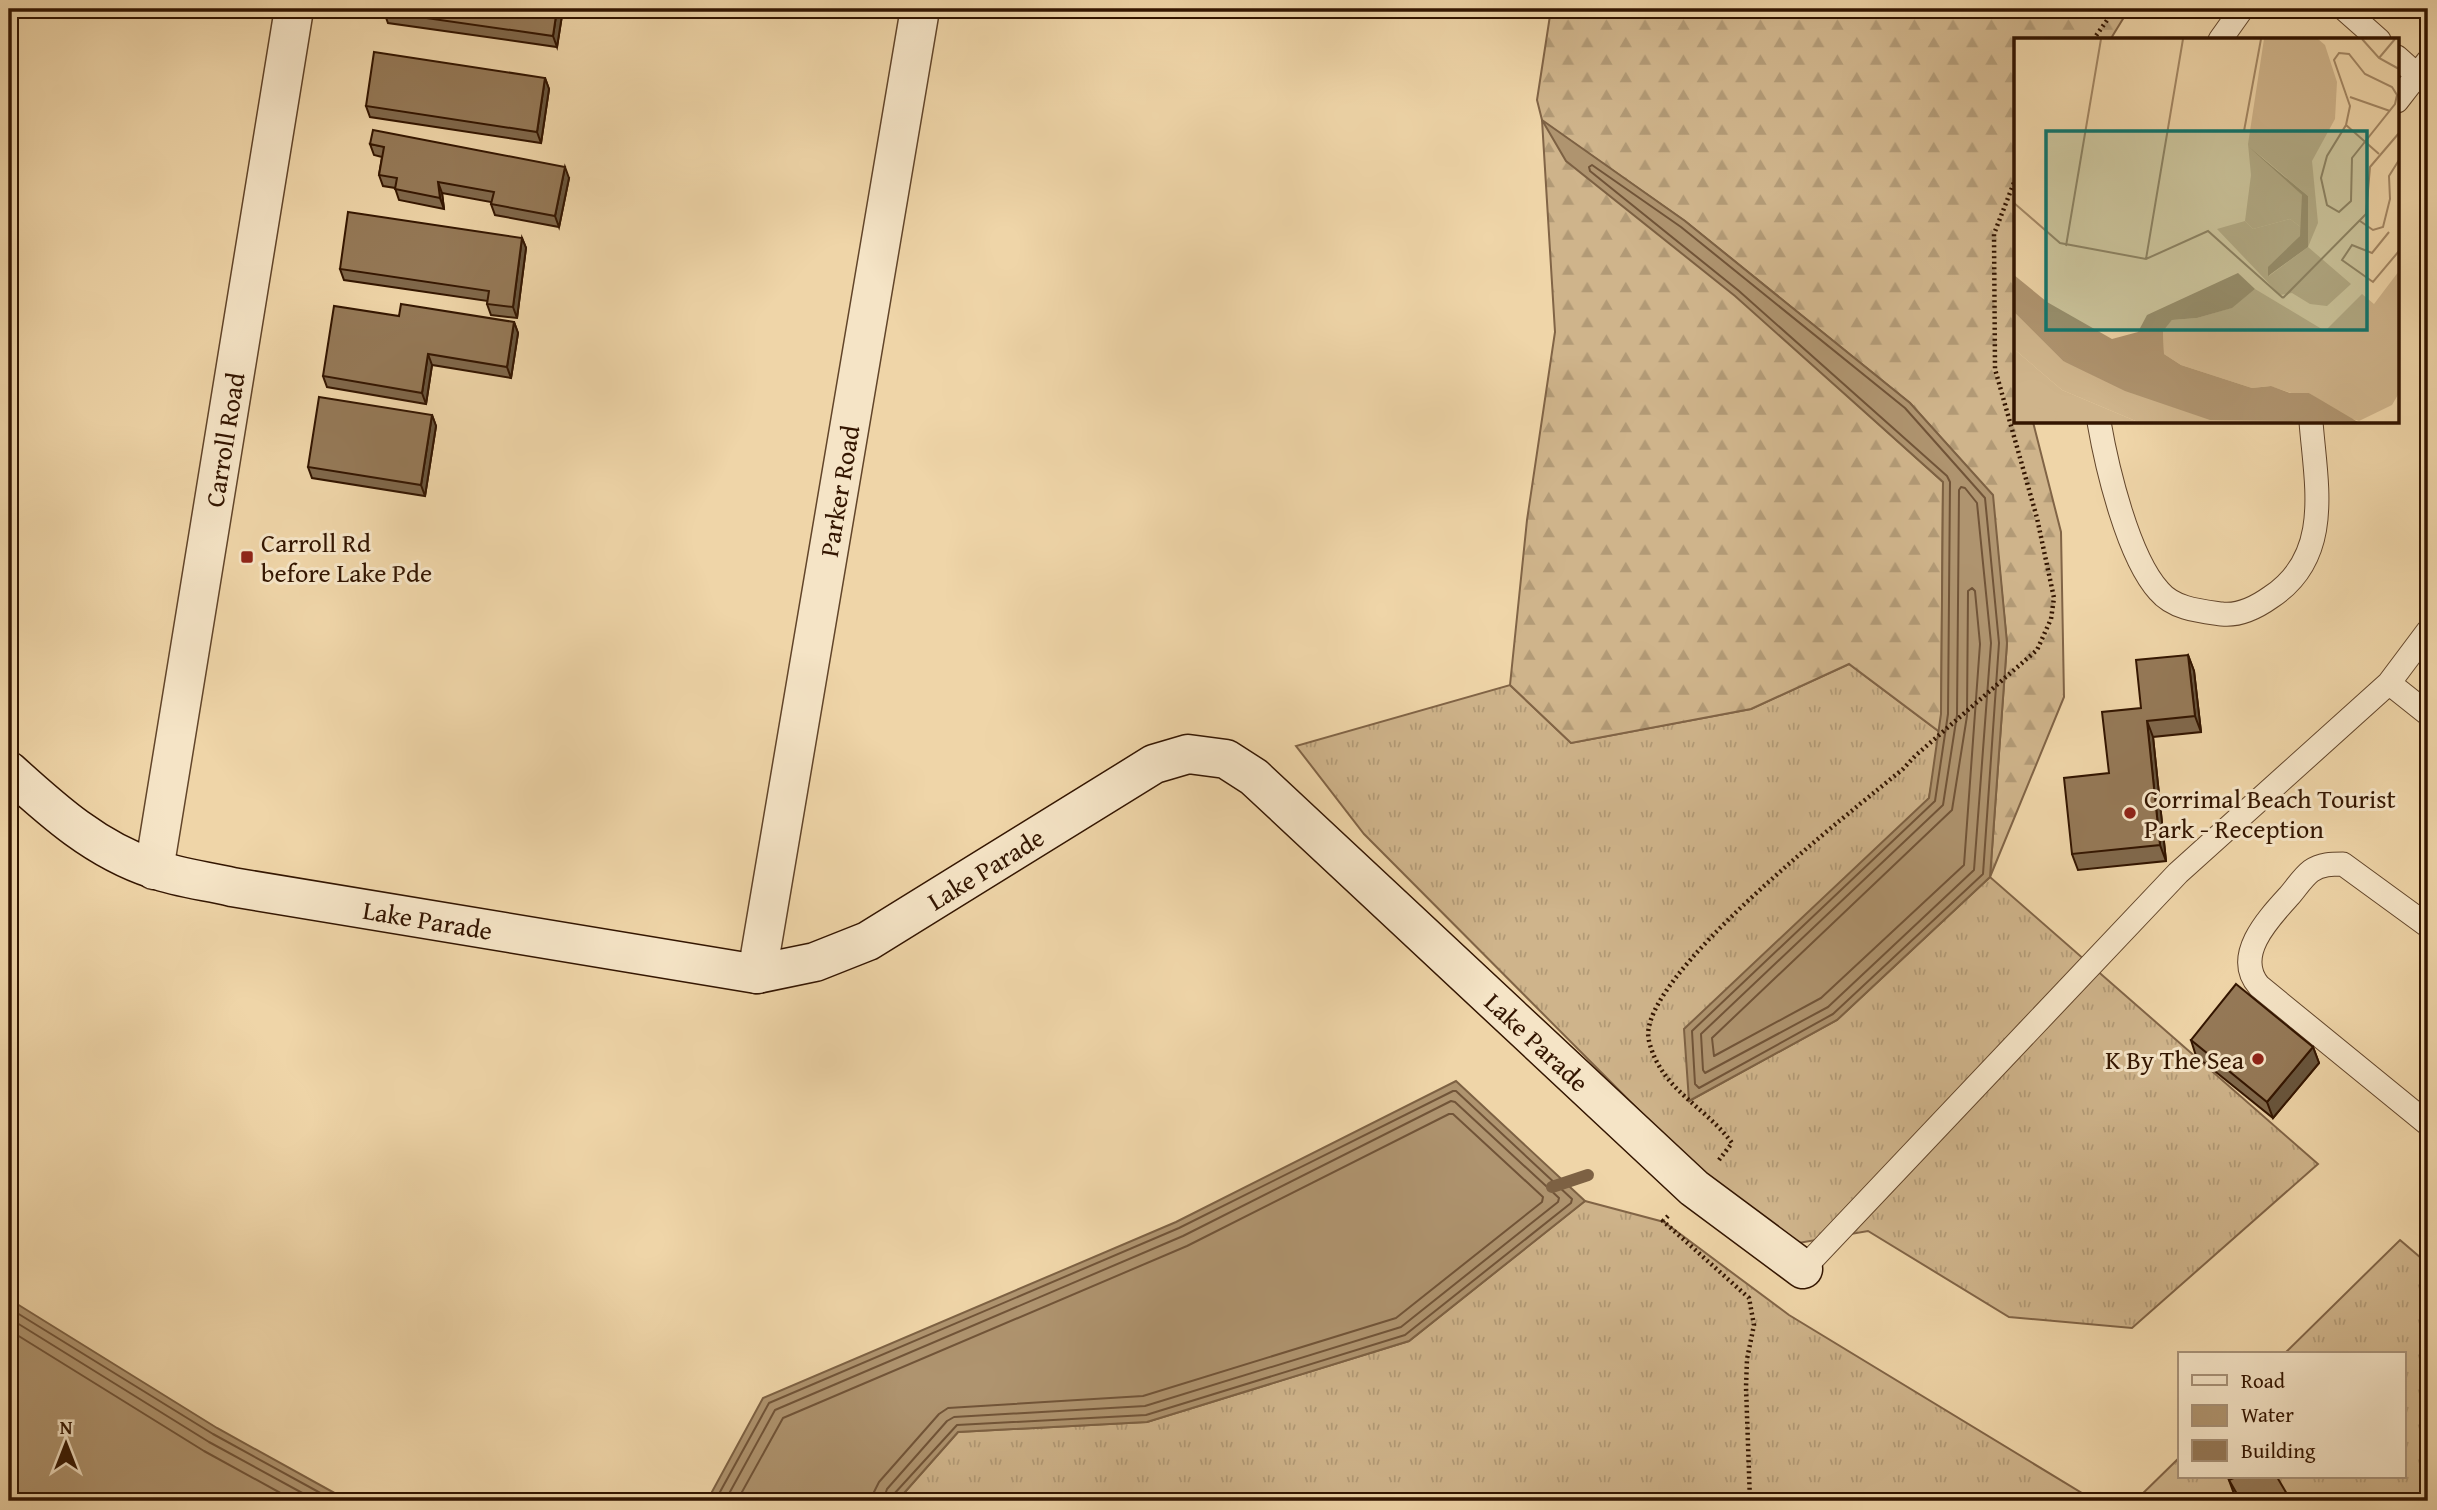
<svg xmlns="http://www.w3.org/2000/svg" width="2437" height="1510" font-family="'Gentium Book Plus',serif">
<style>
.grass{fill:url(#grass-tufts);stroke:#816446;stroke-width:2}
.forest{fill:url(#forest-firs);stroke:#816446;stroke-width:2}
.water{fill:#af946f;stroke:#7d6143;stroke-width:2}
.lines{fill:none;stroke-linecap:round;stroke-linejoin:round}
.shore{stroke:#715438;stroke-width:2}
.stream{stroke:#7d6143;stroke-width:12}
.lane-casing{stroke:#62452a;stroke-width:25}
.street-casing{stroke:#62452a;stroke-width:41}
.secondary-casing{stroke:#331500;stroke-width:41}
.path{stroke:#331500;stroke-width:4.5;stroke-dasharray:2 3.5;stroke-linecap:butt}
.lane{stroke:#f5e4c6;stroke-width:23}
.street{stroke:#f5e4c6;stroke-width:38}
.secondary{stroke:#f5e4c6;stroke-width:38}
.wall{fill:#80684b;stroke:#331500;stroke-width:2}
.shaded-wall{fill:#68553d;stroke:#331500;stroke-width:2}
.building{fill:#957957;stroke:#331500;stroke-width:2}
.poi-dot{fill:#8f2418;stroke:#f5e4c6;stroke-width:2.5}
.labels{text-anchor:middle;dominant-baseline:central;stroke-width:6;stroke-linejoin:round;paint-order:stroke}
.street-label{font-size:26px;fill:#331500;stroke:#f5e4c6}
.poi-label{font-size:26px;fill:#331500;stroke:#f5e4c6;text-anchor:start}
.inset-road{fill:none;stroke:#a48865;stroke-width:2}
.view{fill:#0f766e;fill-opacity:0.15;stroke:#0f766e;stroke-width:3.5}
.inset-edge{fill:none;stroke:#331500;stroke-width:3.5}
</style>
<defs>
<pattern id="grass-tufts" width="24" height="20" patternUnits="userSpaceOnUse" patternTransform="scale(1.75)"><rect width="24" height="20" fill="#cfb48b"/><path d="M3 7l-1-3M5 7V3M7 7l1-3M15 17l-1-3M17 17v-4M19 17l1-3" fill="none" stroke="#b29a76"/></pattern>
<pattern id="forest-firs" width="22" height="20" patternUnits="userSpaceOnUse" patternTransform="scale(1.75)"><rect width="22" height="20" fill="#cfb48b"/><path d="M5 1l3.5 6h-7zM16 11l3.5 6h-7z" fill="#b29a76"/></pattern>
</defs>
<rect width="100%" height="100%" fill="#efd5a8"/>
<filter id="stains"><feTurbulence type="fractalNoise" baseFrequency=".00286" numOctaves="4"/><feColorMatrix values="0 0 0 0 .2 0 0 0 0 .09 0 0 0 0 .02 0 0 0 .5 -.17"/></filter>
<radialGradient id="worn" r=".72"><stop offset=".6" stop-color="#630" stop-opacity="0"/><stop offset="1" stop-color="#630" stop-opacity=".3"/></radialGradient>
<!-- grass -->
<path class="grass" d="M1849 664 1941 733 1929 798 1689 1101 1837 1020 1990 877 2318 1164 2132 1328 2009 1317 1868 1231 1775 1247 1364 834 1296 746 1510 685 1571 743 1751 709Z
M1585 1201 1664 1222 1789 1315 2095 1501H897L958 1432 1147 1422 1409 1341Z
M2400 1240 2428 1264V1501H2135L2180 1457V1477H2404V1354H2284Z"/>
<!-- forest -->
<path class="forest" d="M1551 9H2129L2110 40H2015V422H2033L2061 532 2064 697 1990 877 2007 643 1992 495 1910 403 1685 221 1548 125 1943 482 1941 733 1849 664 1751 709 1571 743 1510 685 1527 520 1555 332 1542 120 1537 100Z"/>
<!-- water -->
<path class="water" d="M1542 120 1685 221 1910 403 1993 495 2007 643 1990 877 1837 1020 1689 1101 1684 1029 1929 798 1941 714 1943 482 1735 296 1566 161Z
M1456 1081 1585 1201 1409 1341 1147 1422 958 1432 897 1501H707L763 1398 1176 1222Z
M9 1299 217 1428 349 1501H9Z"/>
<g class="lines">
<!-- shore -->
<path class="shore" d="M1592 165 1681 227 1905 408 1985 498 1999 643 1983 874 1833 1014 1699 1088 1695 1084 1692 1031 1935 801 1948 714 1950 482 1947 476 1739 291 1590 171 1589 167Z
M1961 487 1965 488 1977 503 1991 643 1974 870 1828 1007 1705 1073 1703 1070 1701 1034 1943 805 1957 715 1959 490Z
M1972 588 1975 591 1980 644 1964 865 1821 998 1714 1056 1712 1038 1952 810 1967 716 1968 591Z
M9 1308 213 1434 335 1501
M9 1318 209 1442 317 1501
M9 1330 204 1451 295 1501
M715 1501 769 1403 1179 1228 1453 1091H1456L1572 1199 1571 1203 1405 1335 1146 1415 957 1425 894 1494 892 1501
M725 1501 775 1410 1183 1236 1451 1101 1455 1102 1559 1198 1558 1202 1401 1327 1145 1406 954 1417 947 1421 887 1489 883 1501
M737 1501 783 1418 1187 1246 1449 1114H1453L1543 1197 1542 1202 1396 1318 1143 1396 948 1408 939 1414 879 1482 874 1492 873 1501"/>
<!-- stream -->
<path class="stream" d="M1552 1187 1588 1175"/>
<defs>
<path id="lane" d="M2344 9 2379 40
M2220 40 2242 9
M2397 57 2426 83
M2397 101 2428 61
M2099 422C2107 468 2128 557 2159 591 2174 609 2200 611 2222 614 2240 616 2257 607 2271 597 2333 556 2316 485 2311 422
M2389 683 2428 714
M2428 926 2343 864C2332 864 2321 864 2311 871 2303 877 2296 888 2289 896 2268 919 2233 956 2259 986L2428 1124
M1803 1269 2178 873 2389 683 2428 631"/>
<g id="street">
<path id="s1" d="M154 870 294 9"/>
<path id="s2" d="M757 974 920 9"/>
</g>
<g id="secondary">
<path id="s3" d="M9 771C53 811 96 850 154 869 179 878 207 881 232 887L757 974 815 962 868 941 1154 764 1188 754 1226 759 1254 777 1694 1188 1803 1269"/>
</g>
</defs>
<!-- lane casing -->
<use href="#lane" class="lane-casing"/>
<!-- street casing -->
<use href="#street" class="street-casing"/>
<!-- secondary casing -->
<use href="#secondary" class="secondary-casing"/>
<!-- path -->
<path class="path" d="M2093 40 2115 9
M1719 1160 1732 1143C1704 1105 1661 1090 1649 1041 1633 980 1855 809 1903 769L1915 756 2037 650 2051 619 2054 598 2037 518 1995 369 1994 234 2015 180
M1668 1216 1663 1221 1749 1298 1754 1325 1747 1359 1746 1387 1750 1501"/>
<!-- lane -->
<use href="#lane" class="lane"/>
<!-- street -->
<use href="#street" class="street"/>
<!-- secondary -->
<use href="#secondary" class="secondary"/>
</g>
<!-- wall -->
<path class="wall" d="M563 9 557 47 388 23 384 12Z
M545 78 549 89 541 143 370 117 366 106Z
M370 144 569 178 559 227 495 215 491 204V202L442 193 444 209 399 200 395 188 383 186 379 175 382 157 374 155Z
M522 238 526 248 517 318 491 315 487 304 488 301 344 280 340 269Z
M399 316 514 322 518 333 511 378 432 365 426 404 327 387 323 376Z
M432 415 436 426 425 496 312 478 308 467Z
M2188 655 2194 671 2201 732 2153 737 2166 861 2078 870 2072 854 2109 773 2141 708Z
M2191 1040 2313 1047 2319 1063 2273 1118 2196 1056Z
M2229 1480 2291 1501H2238L2233 1491Z"/>
<!-- shaded-wall -->
<path class="shaded-wall" d="M557 9H563L557 47 553 36Z
M545 78 549 89 541 143 537 132Z
M565 167 569 178 559 227 555 216Z
M438 182 442 193 444 209 440 198Z
M522 238 526 248 517 318 513 307Z
M514 322 518 333 511 378 507 367Z
M428 354 432 365 426 404 422 393Z
M432 415 436 426 425 496 421 485Z
M2188 655 2194 671 2201 732 2195 716Z
M2147 721 2153 737 2166 861 2160 845Z
M2313 1047 2319 1063 2273 1118 2267 1102Z"/>
<!-- building -->
<path class="building" d="M385 9H557L553 36 384 12Z
M374 52 545 78 537 132 366 106Z
M373 130 565 167 555 216 491 204 494 192 438 182 440 198 395 189 397 178 379 175 384 147 370 144Z
M348 212 522 238 513 307 487 304 489 291 340 269Z
M401 304 514 322 507 367 428 354 422 393 323 376 334 306 399 316Z
M319 397 432 415 421 485 308 467Z
M2188 655 2195 716 2147 721 2160 845 2072 854 2064 778 2109 773 2102 712 2141 708 2136 660Z
M2236 984 2313 1047 2267 1102 2191 1040Z
M2236 1477H2277L2291 1501H2241L2229 1480Z"/>
<!-- markers -->
<g class="poi-dot">
<rect x="240" y="550" width="14" height="14" rx="3.5"/>
<circle cx="2130" cy="813" r="7"/>
<circle cx="2258" cy="1059" r="7"/>
</g>
<g class="labels">
<!-- street labels -->
<g class="street-label">
<text stroke="none"><textPath href="#s1" startOffset="436">Carroll Road</textPath></text>
<text stroke="none"><textPath href="#s2" startOffset="490">Parker Road</textPath></text>
<text stroke="none"><textPath href="#s3" startOffset="1043">Lake Parade</textPath></text>
<text stroke="none"><textPath href="#s3" startOffset="455">Lake Parade</textPath></text>
<text stroke="none"><textPath href="#s3" startOffset="1736">Lake Parade</textPath></text>
</g>
<!-- poi labels -->
<g class="poi-label">
<text x="261" y="542">Carroll Rd<tspan x="261" dy="30">before Lake Pde</tspan></text>
<text x="2144" y="798">Corrimal Beach Tourist<tspan x="2144" dy="30">Park - Reception</tspan></text>
<text x="2244" y="1059" text-anchor="end">K By The Sea</text>
</g>
</g>
<!-- overview -->
<g transform="translate(2014 38)">
<rect width="385" height="385" fill="#efd5a8"/>
<path d="M276 181 288 190 286 198 255 238 294 209 337 246 313 268 296 266 278 255 266 257 203 191 231 183 239 191ZM385 233V355L378 367 345 383 331 379 295 355H277L256 348 238 350 167 327 150 316 149 292 158 282 183 280 217 270 241 251 311 293 348 256 360 266ZM0 274 49 323 281 384H124L48 352 0 311Z" fill="#cfb48b"/>
<path d="M250 1H304L311 7 323 44 321 81 298 123 304 185 294 209V158L242 114 288 157V190L276 181 239 191 231 183 237 137 234 106Z" fill="#cfb48b"/>
<path d="M0 311 48 352 124 384H0Z" fill="#cfb48b"/>
<path d="M0 365 44 374 41 384H0Z" fill="#cfb48b"/>
<path d="M235 109 294 158V209L254 238V229L286 198 288 157ZM224 235 241 251 218 270 183 280 158 282 149 293 150 316 167 327 238 350 257 348 276 355H295L344 384 196 382 111 353 49 323 0 274V237L33 264 98 301 124 294 133 277Z" fill="#af946f"/>
<path class="inset-road" d="M348 1 365 20 385 31M325 15 335 16 351 36 378 49 383 57 381 66 338 120 337 163 325 174 313 167 307 140 313 118 332 87 336 68 320 22ZM365 20 381 1M336 59 376 73M332 87 365 116M230 93 247 1M0 165 46 205 132 221 194 193 269 260M346 183 359 192 369 189 376 161 375 138 385 122M375 194 358 215 338 207 328 222 359 244 385 213M52 208 87 1M132 221 169 1M269 260 352 176 356 129 385 95"/>
<path class="view" d="M32 93H353V292H32Z"/>
<rect width="385" height="385" class="inset-edge"/>
</g>
<!-- margin -->
<rect width="2437" height="1510" fill="none" stroke="#efd5a8" stroke-width="35"/>
<rect x="10" y="10" width="2416" height="1489" fill="none" stroke="#331500" stroke-width="3.5"/>
<rect x="18" y="18" width="2402" height="1475" fill="none" stroke="#331500" stroke-width="2"/>
<!-- legend -->
<rect x="2178" y="1352" width="228" height="126" fill="#f5e4c6" stroke="#a79177" stroke-width="2"/>
<rect x="2192" y="1375" width="35" height="10" fill="#f5e4c6" stroke="#a79177" stroke-width="2"/>
<text x="2241" y="1388" font-size="21" fill="#331500">Road</text>
<rect x="2192" y="1405" width="35" height="21" fill="#af946f" stroke="#a79177" stroke-width="2"/>
<text x="2241" y="1422" font-size="21" fill="#331500">Water</text>
<rect x="2192" y="1440" width="35" height="21" fill="#957957" stroke="#a79177" stroke-width="2"/>
<text x="2241" y="1458" font-size="21" fill="#331500">Building</text>
<!-- north arrow -->
<g transform="translate(66 1444)" stroke="#f5e4c6" stroke-width="5" paint-order="stroke">
<path d="M0-5L12 26L0 18L-12 26Z" fill="#331500"/>
<text y="-10" font-size="19" font-weight="bold" text-anchor="middle" fill="#331500">N</text>
</g>
<rect width="100%" height="100%" filter="url(#stains)"/>
<rect width="100%" height="100%" fill="url(#worn)"/>
</svg>
